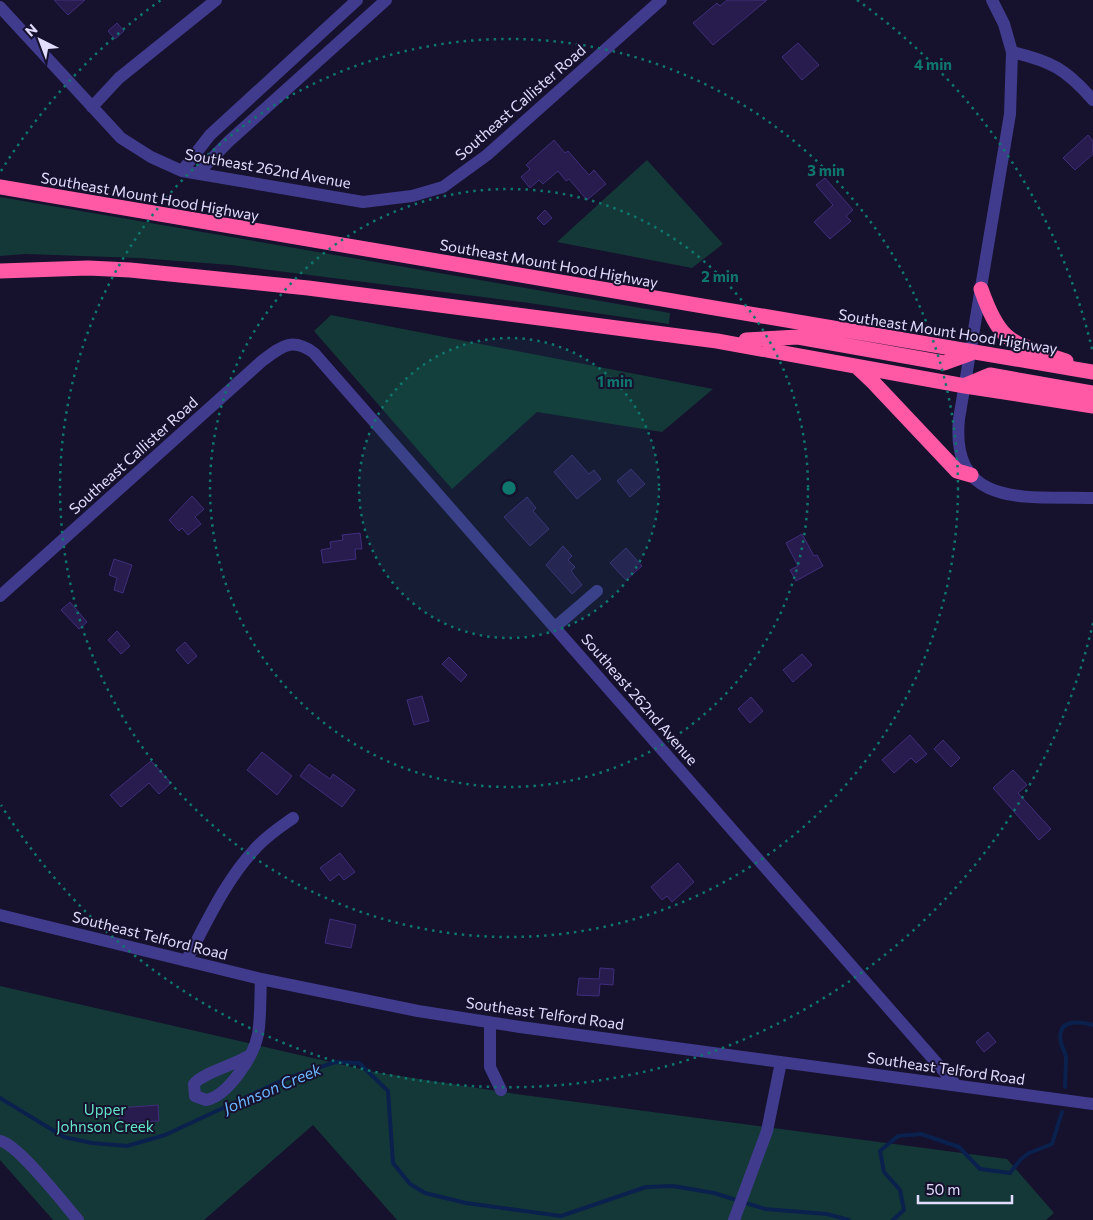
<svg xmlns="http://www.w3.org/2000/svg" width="1093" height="1220" font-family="Commissioner,sans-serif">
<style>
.green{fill:#143837}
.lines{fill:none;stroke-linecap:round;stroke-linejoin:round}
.stream{stroke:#0a214e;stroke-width:4}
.building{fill:#281c4f;stroke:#3f2e7b}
.minor{stroke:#403b8d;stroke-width:12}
.highway{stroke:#ff58a4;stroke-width:15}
.ring{fill:none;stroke:#0f766e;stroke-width:2.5;stroke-dasharray:2.5 5}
.labels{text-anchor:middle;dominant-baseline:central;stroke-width:4;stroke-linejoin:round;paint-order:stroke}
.street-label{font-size:15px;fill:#e2ddff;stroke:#16112d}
.park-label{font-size:15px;fill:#64e5c7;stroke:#16112d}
.water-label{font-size:16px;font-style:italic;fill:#6bb7ff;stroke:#16112d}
.centre{fill:#0f766e;stroke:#16112d;stroke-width:2.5}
.ring-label{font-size:15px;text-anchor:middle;font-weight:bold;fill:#0f766e;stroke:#16112d;stroke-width:4;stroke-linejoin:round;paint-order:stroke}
</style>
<rect width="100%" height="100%" fill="#16112d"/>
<!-- green -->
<path class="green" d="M647 160 723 244 692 268 557 242Z
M0 197 670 313 669 324 529 303 231 265 139 258 25 254 0 256Z
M331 315 713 389 662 432 537 412 452 489 314 331Z
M0 986 374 1072 516 1094 1007 1159 1054 1213 1046 1220H397L313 1125 204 1220H53L0 1160Z"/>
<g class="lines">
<!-- stream -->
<path class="stream" d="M1065 1087C1065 1077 1066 1068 1066 1058 1066 1053 1062 1048 1061 1043 1056 1019 1077 1021 1093 1025
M0 1098 64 1137 92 1143 127 1146 165 1135 283 1080 335 1062 359 1063 388 1091 393 1163 410 1184 425 1193 466 1203 561 1216 646 1187 673 1186 714 1193 765 1209 827 1214 849 1220
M893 1220 904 1210 900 1190 884 1172 880 1151 898 1136 921 1134 959 1147 980 1169 1010 1173 1021 1159 1029 1153 1052 1144 1062 1112"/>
</g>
<!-- building -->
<path class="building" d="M54 0H85L68 15Z
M727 0H767L713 45 693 23 717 3 720 6Z
M117 23 124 31 115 39 108 31Z
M798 43 819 65 802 80 782 57Z
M1088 135 1093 141V154L1075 170 1063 158Z
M554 140 565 153 568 151 589 175 594 170 606 184 587 200 569 179 566 181 558 171 543 184 539 180 530 188 521 177 530 169 526 165Z
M825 178 853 210 846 216 851 221 830 239 814 222 833 205 816 185Z
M545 210 552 218 544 225 537 218Z
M572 455 589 474 594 470 601 479 577 499 554 472Z
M631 469 645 484 630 497 617 481Z
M192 496 204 509 195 517 201 524 188 535 182 528 179 531 169 520Z
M527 497 536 508 533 511 549 529 530 546 504 517Z
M360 533 362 549H355L356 559 323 563 321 550 331 548 330 542 343 540 342 535Z
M802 534 814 556 817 555 823 566 796 581 790 570 798 566 786 543Z
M563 546 572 556 568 560 575 567 571 571 582 585 572 594 546 565Z
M626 548 642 566 626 580 610 563Z
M114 559 132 565 123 593 114 590 117 578 109 575Z
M70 602 87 622 79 629 61 610Z
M117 631 130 646 121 654 108 640Z
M185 642 197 656 188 664 176 650Z
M802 654 812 665 793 682 783 670Z
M449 657 467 675 461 682 442 664Z
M422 696 429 721 414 725 407 700Z
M751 697 763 711 750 723 738 709Z
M910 735 927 754 916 763 911 758 894 773 882 760Z
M943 740 960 758 951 767 934 749Z
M262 752 292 776 277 795 247 770Z
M151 761 171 783 159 794 149 783 121 807 110 795Z
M309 764 330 779 333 774 355 790 342 807 300 776Z
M1013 770 1027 785 1018 793 1051 829 1039 840 993 788Z
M340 853 355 872 344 880 339 874 330 881 320 868Z
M678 863 694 882 672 902 667 896 662 900 651 887Z
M330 919 356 925 351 948 325 943Z
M600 968 614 969 613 985 600 984 599 996 577 995 579 978 599 979Z
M988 1032 996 1042 984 1052 976 1042Z
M158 1105 159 1121 120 1123 119 1108Z"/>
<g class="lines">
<!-- minor -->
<path class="minor" d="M992 0 1004 24 1012 52 1010 114 959 419C950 510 1029 496 1093 498
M0 7 121 138 151 157 182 171 363 202 412 196 443 187 487 155 661 0
M1012 52C1051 61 1066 69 1093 100
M92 107 119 78 216 0
M182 171 210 135 357 0
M198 173 228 142 386 0
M0 596 262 361C282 346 292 337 314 353L956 1085
M555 627 597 591
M0 915 261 979 418 1011 520 1027 1093 1104
M186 961C206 924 225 881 254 850 265 837 279 828 293 818
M490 1023V1067L501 1090
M250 1055C235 1065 202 1073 194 1084L195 1096 206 1100C228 1096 254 1056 258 1034 261 1017 260 997 261 979
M0 1141C17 1143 64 1204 78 1220
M734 1220 767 1131 781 1062"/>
<!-- highway -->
<path class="highway" d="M0 187 1093 372
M0 271 88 268 130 270 308 288 717 341 965 386 1093 406
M981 289C1001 346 1012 342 1066 361
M746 340 798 337 944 363 969 354
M856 366 873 382 957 471 971 475
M966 385 990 375 1093 393"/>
</g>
<!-- distance rings -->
<circle cx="509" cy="488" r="150" fill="#0f766e" fill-opacity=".12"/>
<g class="ring">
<circle cx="509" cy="488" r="150"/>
<circle cx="509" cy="488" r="299"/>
<circle cx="509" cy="488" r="449"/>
<path d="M1093 623A599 599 0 0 1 1 805M1 171A599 599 0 0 1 161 0M857 0A599 599 0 0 1 1093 353"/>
</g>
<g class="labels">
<!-- street labels -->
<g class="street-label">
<text transform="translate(520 102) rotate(-41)">Southeast Callister Road</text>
<text transform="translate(268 168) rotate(10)">Southeast 262nd Avenue</text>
<text transform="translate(150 196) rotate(10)">Southeast Mount Hood Highway</text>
<text transform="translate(549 263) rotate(10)">Southeast Mount Hood Highway</text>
<text transform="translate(948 331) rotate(9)">Southeast Mount Hood Highway</text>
<text transform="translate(133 455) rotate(-42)">Southeast Callister Road</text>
<text transform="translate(640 699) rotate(49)">Southeast 262nd Avenue</text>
<text transform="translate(150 935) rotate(14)">Southeast Telford Road</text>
<text transform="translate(545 1013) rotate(8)">Southeast Telford Road</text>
<text transform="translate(946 1068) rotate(8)">Southeast Telford Road</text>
</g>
<!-- park labels -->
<g class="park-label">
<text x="105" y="1109">Upper<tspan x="105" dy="17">Johnson Creek</tspan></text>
</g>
<!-- water labels -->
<g class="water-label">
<text transform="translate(272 1088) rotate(-23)">Johnson Creek</text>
</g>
</g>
<circle cx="509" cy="488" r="8" class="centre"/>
<g class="ring-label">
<text x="933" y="70">4 min</text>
<text x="826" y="176">3 min</text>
<text x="720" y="282">2 min</text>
<text x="615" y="387">1 min</text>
</g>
<!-- north arrow -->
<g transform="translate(40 40) rotate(318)" stroke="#16112d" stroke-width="4" paint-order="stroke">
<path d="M0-4L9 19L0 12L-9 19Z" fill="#e2ddff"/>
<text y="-8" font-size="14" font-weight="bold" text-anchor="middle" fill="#e2ddff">N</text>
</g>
<!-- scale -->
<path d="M918 1195v8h94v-8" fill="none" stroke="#e2ddff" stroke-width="2.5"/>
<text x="926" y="1195" font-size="15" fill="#e2ddff" stroke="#16112d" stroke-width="4" paint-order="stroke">50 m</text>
</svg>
